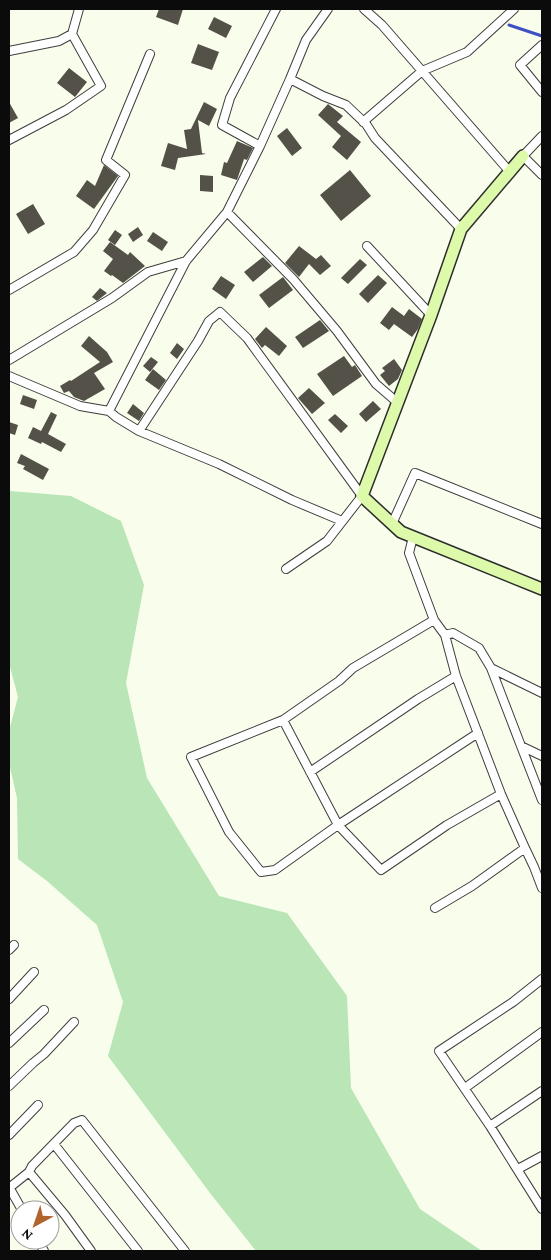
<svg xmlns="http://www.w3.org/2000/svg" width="551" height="1260" font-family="'Crimson Pro',serif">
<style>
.green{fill:#b9e5b7}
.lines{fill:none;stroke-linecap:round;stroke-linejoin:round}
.stream{stroke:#3f50c3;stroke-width:3}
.building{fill:#535148}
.street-casing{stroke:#3e3e3e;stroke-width:10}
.secondary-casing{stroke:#2d2d2d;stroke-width:14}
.street{stroke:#fff;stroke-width:8}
.secondary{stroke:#ddf9aa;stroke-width:11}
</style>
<rect width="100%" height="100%" fill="#f8feeb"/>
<!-- green -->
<path class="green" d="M10 491 71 496 121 521 144 585 126 683 147 778 219 896 287 913 347 996 351 1088 420 1209 482 1251H256L210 1193 108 1056 123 1002 97 925 47 881 18 859 17 798 9 763V731L18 697 9 663Z"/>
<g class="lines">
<!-- stream -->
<path class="stream" d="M509 25 542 36"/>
</g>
<!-- building -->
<path class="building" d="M159 9H183L178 25 156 17Z
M214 17 232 26 226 38 208 29Z
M198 44 219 52 212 70 191 63Z
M69 68 87 82 75 97 57 83Z
M9 102 18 118 9 123Z
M204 102 217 109 209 126 198 120 202 153 206 154 178 158 175 170 161 166 168 143 187 149 184 130 191 129Z
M328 104 343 116 337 122 361 142 347 160 332 147 341 136 318 115Z
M287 128 302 148 292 156 277 136Z
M237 141 253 148 247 160 244 159 237 180 221 175 224 162 227 163Z
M104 165 118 176 94 209 76 196 87 180 95 186Z
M350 170 371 196 341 221 320 195Z
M200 175 213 176V192L200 191Z
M33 204 45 224 28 234 16 214Z
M138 227 143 235 133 242 128 234Z
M115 230 122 235 115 245 108 240Z
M153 232 168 242 162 251 147 241Z
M110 242 128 255 130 252 145 266 123 283 112 275 111 276 104 271 113 259 103 251Z
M299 246 316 259 321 255 331 266 320 275 309 264 299 277 285 263Z
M263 257 272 266 253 282 244 272Z
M360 259 367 265 348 284 341 278Z
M378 275 387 283 368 303 359 294Z
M221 276 235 285 226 299 212 289Z
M283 277 293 290 269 308 259 295Z
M100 288 107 293 97 301 92 297Z
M392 307 404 316 409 309 422 319 418 329 412 337 394 324 389 330 380 323Z
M320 320 329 331 303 348 295 337Z
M266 327 287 346 279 356 265 345 262 348 255 339Z
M89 336 107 352 113 362 94 373 105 389 84 401 74 397 69 391 64 393 60 386 70 380 71 381 100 362 81 346Z
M177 343 184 349 177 359 170 353Z
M344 356 352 367 355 365 362 376 333 396 317 374Z
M151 357 158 362 150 372 143 366Z
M394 359 402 370 398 379 389 386 380 375 385 371 382 368Z
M153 369 166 380 159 390 145 380Z
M309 388 325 403 312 414 298 398Z
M23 395 37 400 34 409 20 404Z
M373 401 381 409 366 422 359 414Z
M133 404 144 413 139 421 127 413Z
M51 412 57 415 48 434 66 444 61 452 42 442 41 444 28 438 33 427 41 431Z
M335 414 348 426 341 433 328 420Z
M9 422 18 425 15 435 9 433Z
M21 454 49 469 43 480 23 469 25 466 17 463Z"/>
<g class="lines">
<defs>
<path id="street" d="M328 9 306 40 290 79 323 96 346 105 366 124 375 138 461 229
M364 9 382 25 510 172
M542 45 520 65 542 92
M9 51 59 41 72 34
M363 122 422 71 467 52 514 9
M542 136 523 156 542 175
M9 140 66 110 101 86 72 34 79 9
M260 146 222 125 230 98 276 9
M227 212 293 279 337 331 376 384 398 403
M367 246 431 315
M9 290 74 252 93 230 125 175 106 160 150 54
M9 360 112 298 148 272 186 261
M9 376 80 406 109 411 116 417 139 431 219 464 292 500 342 521
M109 411 186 261 227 212 260 146 290 79
M139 431 198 341 209 321 220 312 247 338 362 496 327 541 286 569
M392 524 415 473 542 524
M413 537 409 553 434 620 445 635 456 676 501 794 525 848
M434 620 353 668 339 681 283 720 191 757 229 832 261 872 275 870 338 825 478 733
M445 635 453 633 479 648 491 668
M283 720 338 825 381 870 447 825 501 794
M521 746 491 668 542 693
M542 756 521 746 542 800
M310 772 418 699 456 676
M435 908 472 886 525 848 534 867 542 888
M9 950 14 945
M542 979 513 1002 439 1051 490 1126 542 1209
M9 999 34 972
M9 1043 44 1010
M9 1086 33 1063 44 1054 74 1022
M465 1088 542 1032
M490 1126 542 1091
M9 1135 38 1105
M54 1144 138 1251
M518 1169 542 1156
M29 1172 65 1215 91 1251
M9 1187 22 1210
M9 1188 29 1172 32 1166 74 1123 82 1120 185 1251
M38 1240 44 1251"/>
<path id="secondary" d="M523 156 461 229 431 315 362 496 401 532 542 589"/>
</defs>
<!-- street casing -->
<use href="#street" class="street-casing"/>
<!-- secondary casing -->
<use href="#secondary" class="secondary-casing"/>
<!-- street -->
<use href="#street" class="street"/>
<!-- secondary -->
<use href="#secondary" class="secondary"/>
</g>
<!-- border -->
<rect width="551" height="1260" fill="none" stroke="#0b0b0b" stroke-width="20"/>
<!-- north arrow -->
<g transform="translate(35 1225) rotate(220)"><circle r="24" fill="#ffffff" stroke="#9d9d9d"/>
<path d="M0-4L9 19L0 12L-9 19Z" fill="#b1652d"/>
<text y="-8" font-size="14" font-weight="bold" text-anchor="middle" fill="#0b0b0b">N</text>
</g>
</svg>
